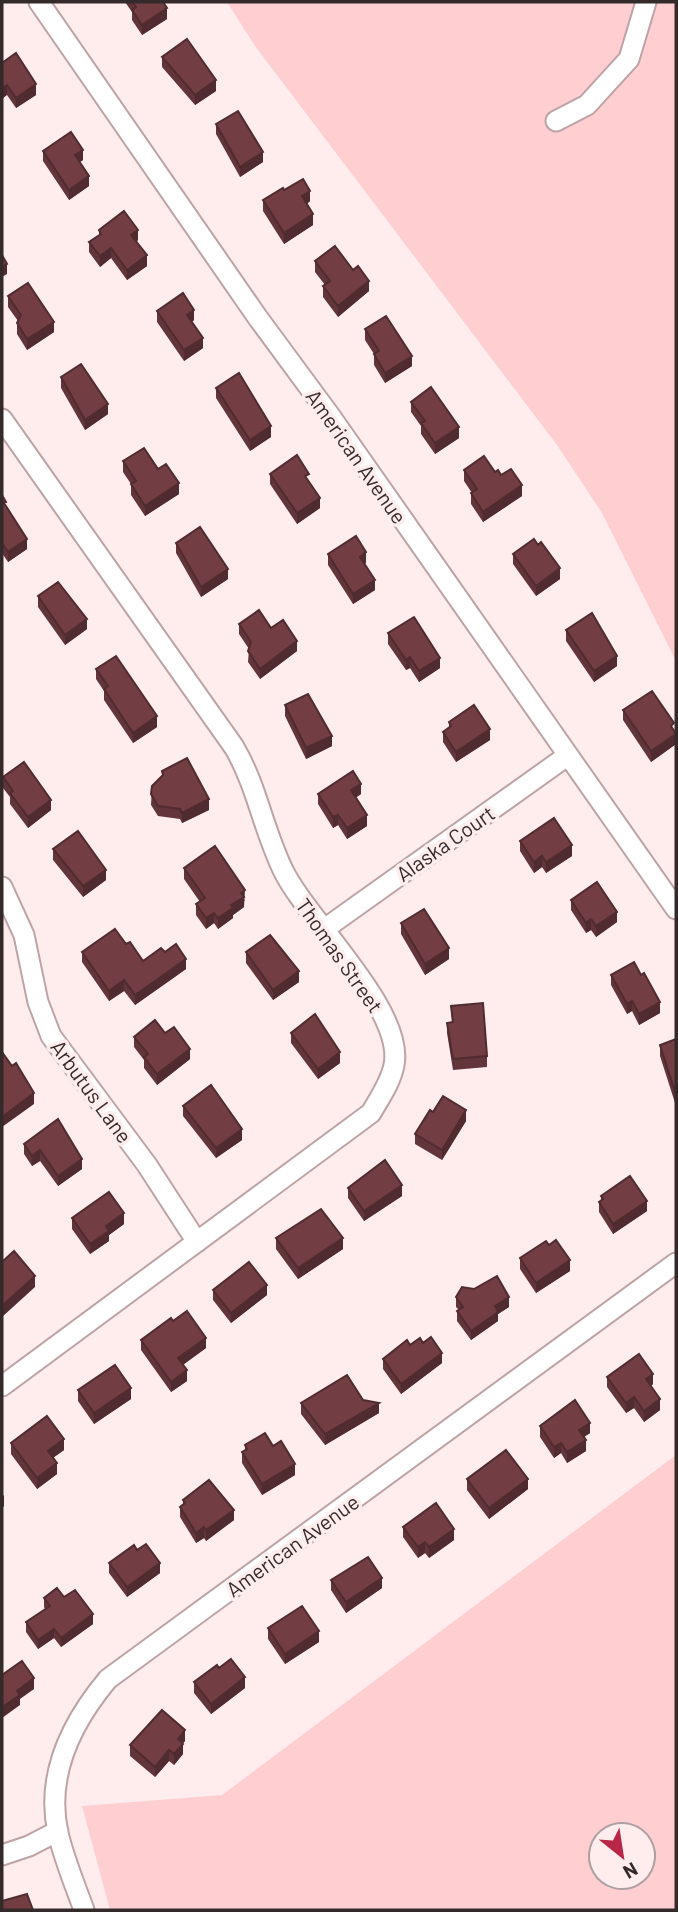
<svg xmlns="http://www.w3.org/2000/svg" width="678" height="1912" font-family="Barlow,sans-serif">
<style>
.green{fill:#feced1;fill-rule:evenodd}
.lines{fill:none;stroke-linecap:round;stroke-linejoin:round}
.minor-casing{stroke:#bea2a4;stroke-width:23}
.minor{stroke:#fff;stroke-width:19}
.wall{fill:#62353a}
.shaded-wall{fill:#502b2f}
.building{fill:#723e43;stroke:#502b2f;stroke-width:2}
.labels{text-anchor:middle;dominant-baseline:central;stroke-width:7;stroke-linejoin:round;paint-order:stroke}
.street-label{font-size:21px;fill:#352a2a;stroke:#ffedee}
</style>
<rect width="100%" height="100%" fill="#ffedee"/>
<!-- green -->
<path class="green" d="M227 2H676V661L602 513 557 445 255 46Z
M676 1455V1910H110L82 1806 222 1795ZM601 1835H643V1877H601Z"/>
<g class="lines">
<defs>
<path id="minor" d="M39 2 258 318 331 417 676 909
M556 121 587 105 629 59 646 2
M2 419 234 747C257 786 263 829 283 870 307 920 405 1010 394 1065 391 1082 379 1099 371 1113L2 1386
M2 887 24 935 38 1002 51 1036 147 1165 197 1242
M323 930 567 756
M2 1855 29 1846 58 1831
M84 1910C75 1885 64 1859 58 1833 45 1774 72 1722 108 1679L676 1263"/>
</defs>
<!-- minor casing -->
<use href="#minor" class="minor-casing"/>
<!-- minor -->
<use href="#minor" class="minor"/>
</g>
<!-- wall -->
<path class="wall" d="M125 2H163L167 19 142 35 132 20V12Z
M162 57 216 91 195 105 162 67Z
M2 63 36 95 16 108 7 95Z
M216 124 263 162 240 177 216 134Z
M43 151 83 160 80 162 89 186 69 200 43 161Z
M284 190 310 201 307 204 313 225 284 244 263 211V200Z
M99 230 138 240 137 241 147 266 127 280 111 258 100 267 89 252V242L99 236Z
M315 261 369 291 338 317 323 297V286L325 285 315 272Z
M8 296 54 332 27 350 17 334V323L18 321 8 307Z
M157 311 194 320 192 322 203 348 184 361 157 322Z
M365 329 412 366 385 383 374 365V354L365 340Z
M61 377 108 414 85 430 61 388Z
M216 388 271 437 250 451 216 398Z
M411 402 459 438 435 454 421 434V426L411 412Z
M123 461 158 469 179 494 145 516 131 495V484L123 472Z
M464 470 495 472 501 475 522 496 483 522 471 504V493H472L464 481Z
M270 474 320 508 297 524 270 484Z
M2 495 6 507 27 549 8 562 2 553Z
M176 543 228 579 201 597 176 553Z
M538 545 560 579 536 596 513 564V554Z
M328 554 366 563 364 564 375 590 353 604 328 565Z
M38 596 87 629 65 645 38 607Z
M239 624 271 628 297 651 260 679 248 662 249 649 239 634Z
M566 630 617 666 594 682 566 641Z
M388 633 440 668 419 682 410 668 406 670 388 644Z
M96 669 157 727 133 743 104 700V691L96 679Z
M285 705 332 746 306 759 285 716Z
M623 710 674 730 676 733V744L651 762 623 720Z
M449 722 490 740 456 762 443 742V732L449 728Z
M162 771 209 810 182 823 180 819 158 816 151 805 152 786 162 776Z
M3 777 51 810 28 828 10 804V797L3 788Z
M318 794H361L355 798 367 826 347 839 338 825 333 828 318 804Z
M520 841 572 856 546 873 542 867 534 873 520 851Z
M53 849 106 880 83 897 53 860Z
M184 868 245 900 244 901V907L233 915V918L218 929 214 923 206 929 196 915V904L200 902 184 879Z
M571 900 617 922 596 937 591 930 586 933 571 910Z
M401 923 449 959 425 975 401 934Z
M126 944 143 961 165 952 186 969 135 1005 124 991 109 1001 82 962V952Z
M246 952 299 982 273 1000 246 963Z
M611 975 660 1013 639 1025 632 1011 627 1014 611 985Z
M451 1006 487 1056V1067L453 1070 447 1033V1023L452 1022Z
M165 1033 190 1059 157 1085 144 1068V1060L134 1047V1037Z
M291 1033 340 1063 318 1079 291 1043Z
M676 1039V1106L660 1056V1045Z
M183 1106 242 1140 216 1158 183 1116Z
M433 1112 466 1121 442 1160 415 1144V1134Z
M24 1144 82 1169 58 1186 40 1161 32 1166 24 1154Z
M348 1188 402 1196 364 1221 348 1198Z
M601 1196 647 1211 613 1234 599 1212V1202L601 1200Z
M72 1218 124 1224 109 1235V1241L90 1254 72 1229Z
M276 1238 343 1249 298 1279 276 1249Z
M520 1258 570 1271 536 1293 520 1269Z
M213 1290 267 1295 231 1323 213 1300Z
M456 1297 509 1307 498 1314V1321L471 1340 457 1321V1311L459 1310 456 1307Z
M173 1321 206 1348 183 1365 187 1381 171 1392 141 1350V1340Z
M410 1345 442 1363 401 1394 383 1369V1359Z
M607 1377 653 1384 651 1386 660 1410 644 1422 634 1408 626 1413 607 1387Z
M78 1390 131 1399 94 1424 78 1401Z
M363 1400 379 1413 325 1445 301 1414V1403Z
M540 1426 590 1433 584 1437 586 1451 567 1463 561 1453 554 1458 540 1437Z
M11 1443 64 1450 53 1458 57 1474 37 1489 11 1454Z
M245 1445 273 1446 295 1475 262 1495 242 1463V1452L245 1450Z
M467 1479 528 1489 489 1519 467 1490Z
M183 1500 234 1520 206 1541 204 1538 196 1543 180 1517V1507L183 1504Z
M403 1527 454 1540 429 1558 425 1553 418 1558 403 1537Z
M137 1550 160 1573 127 1597 109 1573V1563Z
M331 1580 382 1588 346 1613 331 1590Z
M64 1597 93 1624 61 1647 54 1638 38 1649 26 1632V1622L45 1609 44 1607V1598Z
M268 1628 319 1642 285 1664 268 1639Z
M219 1668 245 1688 211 1714 194 1693V1682Z
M185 1741 183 1743V1754L174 1765 169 1761 155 1777 130 1756V1745Z"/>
<!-- shaded-wall -->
<path class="shaded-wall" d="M167 8V19L142 35V25Z
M216 80V91L195 105V95Z
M36 84V95L16 108V98Z
M7 85V95L2 99V88Z
M83 150V160L75 165V155Z
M263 152V162L240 177V167Z
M89 176V186L69 200V190Z
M310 191V201L302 207V196Z
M313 214V225L284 244V233Z
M138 230V240L131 245V235Z
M111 248V258L100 267V256Z
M147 255V266L127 280V270Z
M7 264V274L2 277V267Z
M369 281V291L338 317V306Z
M194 310V320L187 325V315Z
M54 322V332L27 350V339Z
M203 338V348L184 361V350Z
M412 356V366L385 383V373Z
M108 404V414L85 430V420Z
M271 426V437L250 451V440Z
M459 427V438L435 454V443Z
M179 483V494L145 516V506Z
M522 485V496L483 522V512Z
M320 498V508L297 524V513Z
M27 539V549L8 562V552Z
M366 552V563L360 567V557Z
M560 568V579L536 596V586Z
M228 569V579L201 597V587Z
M375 580V590L353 604V594Z
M87 619V629L65 645V635Z
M297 641V651L260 679V669Z
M617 656V666L594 682V671Z
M410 657V668L406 670V660Z
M440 658V668L419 682V671Z
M157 716V727L133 743V733Z
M490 729V740L456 762V752Z
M676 734V744L651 762V751Z
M332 736V746L306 759V748Z
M361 784V794L351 801V790Z
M209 799V810L182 823V813Z
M51 800V810L28 828V817Z
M338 815V825L333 828V817Z
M367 815V826L347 839V828Z
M572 845V856L546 873V862Z
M542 856V867L534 873V862Z
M106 870V880L83 897V886Z
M245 890 244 907 233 915V918L218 929V918L231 905 241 893Z
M617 912V922L596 937V926Z
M214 913V923L206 929V918Z
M591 919V930L586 933V923Z
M449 948V959L425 975V964Z
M186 959V969L135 1005V995Z
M299 971V982L273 1000V990Z
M124 980V991L109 1001V991Z
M632 1001V1011L627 1014V1004Z
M660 1002V1013L639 1025V1014Z
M190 1049V1059L157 1085V1074Z
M340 1052V1063L318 1079V1069Z
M34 1093V1104L2 1127V1117Z
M466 1110V1121L442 1160V1150Z
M242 1129V1140L216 1158V1148Z
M40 1150V1161L32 1166V1156Z
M82 1159V1169L58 1186V1176Z
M402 1185V1196L364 1221V1211Z
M647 1201V1211L613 1234V1224Z
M124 1213V1224L109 1235V1241L90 1254V1244L106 1226Z
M343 1238V1249L298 1279V1268Z
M570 1260V1271L536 1293V1283Z
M35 1276V1287L2 1317V1306Z
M267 1285V1295L231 1323V1313Z
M509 1297V1307L498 1314V1321L471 1340V1331L495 1306Z
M206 1338V1348L178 1368V1358Z
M442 1353V1363L401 1394V1384Z
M187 1370V1381L171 1392V1382Z
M653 1374V1384L646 1390V1379Z
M131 1388V1399L94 1424V1413Z
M634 1397V1408L626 1413V1403Z
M660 1399V1410L644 1422V1411Z
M379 1403V1413L325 1445V1434Z
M590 1423V1433L579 1440V1430Z
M64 1439V1450L48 1461V1451Z
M586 1440V1451L567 1463V1452Z
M561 1443V1453L554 1458V1447Z
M57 1463V1474L37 1489V1478Z
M295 1464V1475L262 1495V1484Z
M528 1479V1489L489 1519V1508Z
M4 1495V1506L2 1508V1497Z
M234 1510V1520L206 1541V1530Z
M204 1527V1538L196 1543V1533Z
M454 1529V1540L429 1558V1547Z
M425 1542V1553L418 1558V1547Z
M160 1563V1573L127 1597V1587Z
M382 1578V1588L346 1613V1602Z
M93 1614V1624L61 1647V1638Z
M54 1629V1638L38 1649V1640Z
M319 1631V1642L285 1664V1654Z
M245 1677V1688L211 1714V1704Z
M34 1678V1689L20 1699V1705L2 1718V1707L17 1691Z
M185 1730V1741L178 1749V1739Z
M183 1744V1754L174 1765V1754Z
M169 1750V1761L155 1777V1767Z"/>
<!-- building -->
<path class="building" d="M132 2H163L167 8 142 25 132 10 136 7Z
M187 39 216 80 195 95 162 57Z
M16 53 36 84 16 98 7 85 2 88V63Z
M238 111 263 152 240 167 216 124Z
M71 132 83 150 75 155 89 176 69 190 43 151Z
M303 179 310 191 302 196 313 214 284 233 263 200 283 188 284 190Z
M124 211 138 230 131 235 147 255 127 270 111 248 100 256 89 242 101 234 99 230Z
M335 246 353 270 358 266 369 281 338 306 323 286 330 281 315 261Z
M2 255 7 264 2 267Z
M28 283 54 322 27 339 17 323 21 315 8 296Z
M183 293 194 310 187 315 203 338 184 350 157 311Z
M386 316 412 356 385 373 374 354 379 351 365 329Z
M81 364 108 404 85 420 61 377Z
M239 373 271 426 250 440 216 388Z
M431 387 459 427 435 443 421 423 425 421 411 402Z
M144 448 158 469 166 464 179 483 145 506 131 484 136 481 123 461Z
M297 455 309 474 305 476 320 498 297 513 270 474Z
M484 456 495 472 498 470 501 475 511 469 522 485 483 512 471 493 477 489 464 470Z
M2 495 6 502 4 503 27 539 8 552 2 543Z
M200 527 228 569 201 587 176 543Z
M356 536 366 552 360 557 375 580 353 594 328 554Z
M534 539 538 545 541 542 560 568 536 586 513 554Z
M58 582 87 619 65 635 38 596Z
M259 610 271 628 283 620 297 641 260 669 248 651 251 642 239 624Z
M592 613 617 656 594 671 566 630Z
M414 617 440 658 419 671 410 657 406 660 388 633Z
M116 656 157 716 133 733 104 689 108 686 96 669Z
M652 691 674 723 671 726 676 734 651 751 623 710Z
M308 694 332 736 306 748 285 705Z
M474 705 490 729 456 752 443 732 451 726 449 722Z
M187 758 209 799 182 813 180 809 158 806 151 794 152 786 163 775 162 771Z
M24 762 51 800 28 817 10 793 13 791 3 777Z
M353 771 361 784 351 790 367 815 347 828 338 815 333 817 318 794Z
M554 818 572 845 546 862 542 856 534 862 520 841Z
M78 831 106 870 83 886 53 849Z
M215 846 245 890 241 893 244 897 231 905 233 908 218 918 214 913 206 918 196 904 205 898 184 868Z
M597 882 617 912 596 926 591 919 586 923 571 900Z
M424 909 449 948 425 964 401 923Z
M115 929 126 944 130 942 143 961 161 948 165 952 176 944 186 959 135 995 124 980 109 991 82 952Z
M270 935 299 971 273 990 246 952Z
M634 962 641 975 644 973 660 1002 639 1014 632 1001 627 1004 611 975Z
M483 1003 487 1056 453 1059 447 1023 453 1022 451 1006Z
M315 1014 340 1052 318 1069 291 1033Z
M155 1020 165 1033 174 1027 190 1049 157 1074 144 1057 148 1054 134 1037Z
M676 1039V1095L660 1045Z
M2 1052 12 1066 16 1063 34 1093 2 1117Z
M211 1085 242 1129 216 1148 183 1106Z
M443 1096 466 1110 442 1150 415 1134 430 1110 433 1112Z
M58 1119 82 1159 58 1176 40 1150 32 1156 24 1144Z
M385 1160 402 1185 364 1211 348 1188Z
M630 1176 647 1201 613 1224 599 1202 603 1199 601 1196Z
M109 1192 124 1213 106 1226 109 1231 90 1244 72 1218Z
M321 1209 343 1238 298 1268 276 1238Z
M556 1240 570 1260 536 1283 520 1258 546 1241 549 1245Z
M14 1251 35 1276 2 1306V1262Z
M249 1262 267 1285 231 1313 213 1290Z
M497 1276 509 1297 495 1306 498 1312 471 1331 457 1311 463 1307 456 1297 462 1287 474 1289Z
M187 1311 206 1338 178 1358 187 1370 171 1382 141 1340 171 1318 173 1321Z
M431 1337 442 1353 401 1384 383 1359 407 1340 410 1345 420 1338 423 1343Z
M639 1354 653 1374 646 1379 660 1399 644 1411 634 1397 626 1403 607 1377Z
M115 1365 131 1388 94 1413 78 1390Z
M347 1375 363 1400 379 1403 325 1434 301 1403Z
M575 1400 590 1423 579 1430 586 1440 567 1452 561 1443 554 1447 540 1426Z
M47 1416 64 1439 48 1451 57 1463 37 1478 11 1443Z
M265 1433 273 1446 281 1441 295 1464 262 1484 242 1452 247 1449 245 1445Z
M506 1450 528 1479 489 1508 467 1479Z
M209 1480 234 1510 206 1530 204 1527 196 1533 180 1507 185 1503 183 1500Z
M436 1503 454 1529 429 1547 425 1542 418 1547 403 1527Z
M146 1544 160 1563 127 1587 109 1563 134 1545 137 1550Z
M368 1557 382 1578 346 1602 331 1580Z
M57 1588 64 1597 75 1590 93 1614 61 1638 54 1629 38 1640 26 1622 50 1606 44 1598Z
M302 1606 319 1631 285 1654 268 1628Z
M231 1659 245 1677 211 1704 194 1682 217 1665 219 1668Z
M22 1661 34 1678 17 1691 20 1695 2 1707V1675Z
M162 1710 185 1730 178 1739 183 1744 174 1754 169 1750 155 1767 130 1745Z
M27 1894 33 1910H2V1901Z"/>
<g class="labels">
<!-- street labels -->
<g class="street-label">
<text transform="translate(357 456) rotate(55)">American Avenue</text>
<text transform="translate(445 843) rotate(-35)">Alaska Court</text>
<text transform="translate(340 955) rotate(55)">Thomas Street</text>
<text transform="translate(92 1091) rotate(54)">Arbutus Lane</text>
<text transform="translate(292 1545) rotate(-36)">American Avenue</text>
</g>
</g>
<!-- border -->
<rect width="678" height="1912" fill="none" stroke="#352a2a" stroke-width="7"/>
<!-- north arrow -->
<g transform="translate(622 1856) rotate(150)"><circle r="33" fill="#ffedee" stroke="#ae9fa0" stroke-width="2"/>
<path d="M0-5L12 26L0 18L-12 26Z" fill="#b82748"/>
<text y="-10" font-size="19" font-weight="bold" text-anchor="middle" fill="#352a2a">N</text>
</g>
</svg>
